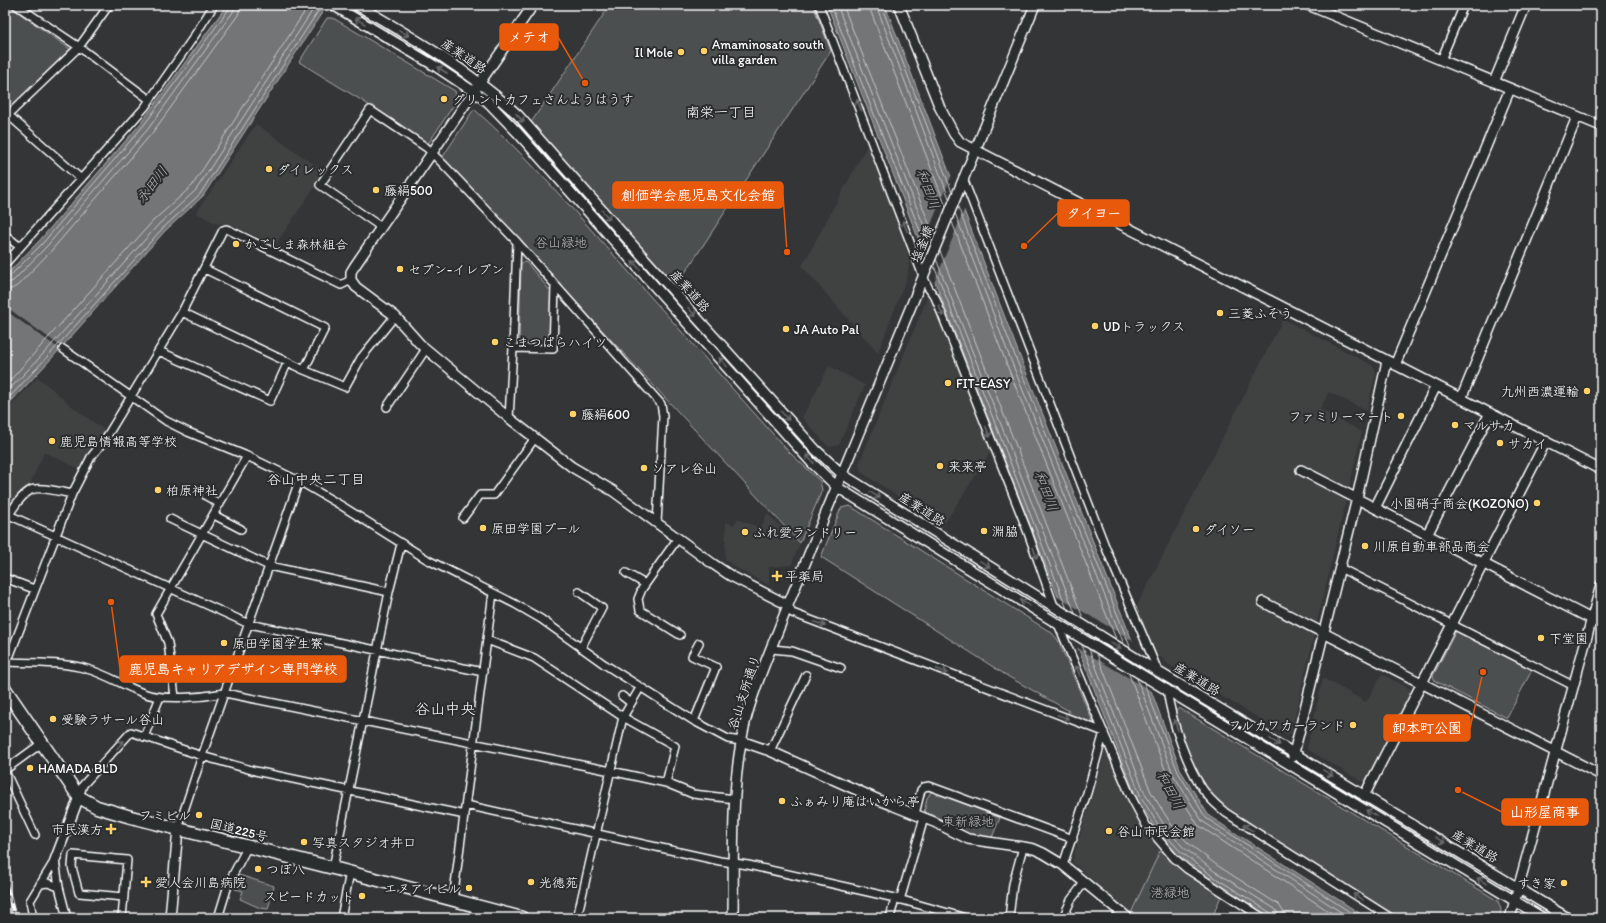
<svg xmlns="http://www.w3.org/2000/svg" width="1606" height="923" font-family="Itim,'Klee One',sans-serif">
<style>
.built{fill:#404243}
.green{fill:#4c4f50;stroke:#a6a7a8}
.water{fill:#737576;stroke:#abacad}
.pier{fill:#333536}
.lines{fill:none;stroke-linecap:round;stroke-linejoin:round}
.shore{stroke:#c7c8c8;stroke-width:1}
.street-casing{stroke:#fff;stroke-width:10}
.secondary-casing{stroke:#fff;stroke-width:12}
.highway-casing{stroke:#fff;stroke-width:15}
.street{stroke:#2a2d2e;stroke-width:7}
.secondary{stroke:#2a2d2e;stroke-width:9}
.highway{stroke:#2a2d2e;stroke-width:12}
.rail-casing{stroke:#fff;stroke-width:4}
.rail{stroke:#2a2d2e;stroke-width:2.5;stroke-dasharray:8;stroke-linecap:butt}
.oneway{stroke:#6a6c6d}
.poi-dot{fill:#ffd166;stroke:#2a2d2e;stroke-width:1.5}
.labels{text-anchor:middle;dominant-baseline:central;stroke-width:4;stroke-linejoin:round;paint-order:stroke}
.poi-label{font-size:13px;fill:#fff;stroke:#2a2d2e;text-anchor:start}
.street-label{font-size:13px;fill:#fff;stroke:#2a2d2e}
.park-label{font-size:13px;fill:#b7b9b9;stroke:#2a2d2e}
.neighbourhood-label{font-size:14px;fill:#fff;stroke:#2a2d2e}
.water-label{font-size:14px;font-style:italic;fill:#b2b3b4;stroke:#2a2d2e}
.quarter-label{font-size:15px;fill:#fff;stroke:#2a2d2e}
.leader{fill:none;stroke:#e8590c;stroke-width:1.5}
.callout-dot{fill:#e8590c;stroke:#2a2d2e;stroke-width:1.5}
.callout{fill:#e8590c;stroke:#e8590c;stroke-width:1.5}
.callout-label{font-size:14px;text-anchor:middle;font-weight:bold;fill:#fff}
</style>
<rect width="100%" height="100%" fill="#333536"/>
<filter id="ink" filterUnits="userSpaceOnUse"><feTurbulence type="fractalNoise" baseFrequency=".025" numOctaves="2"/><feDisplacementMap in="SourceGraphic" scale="8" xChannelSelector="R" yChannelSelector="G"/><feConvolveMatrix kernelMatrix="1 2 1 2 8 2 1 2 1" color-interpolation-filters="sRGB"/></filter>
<g filter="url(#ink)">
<!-- built -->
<path class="built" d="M256 124 325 172 275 245 232 225 222 223 217 224 196 213Z
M869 142 905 242 909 261 908 274 878 353 802 266Z
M928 296 932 297 992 450 943 526 861 472 859 464Z
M1283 319 1372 365 1376 372 1367 411 1329 392 1320 409 1362 432 1291 733 1287 735 1168 664 1153 650 1135 610Z
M829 366 865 385 839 445 829 447 802 418Z
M38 377 74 408 106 431 80 469 44 452 28 489 5 516V412Z
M767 514 800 543 791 565 769 567V585L742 571 725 560 726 522 734 525 737 519 761 528Z
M1382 674 1410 689 1411 691 1364 783 1307 749 1323 678 1366 702Z
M1108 748 1134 812 1143 827 1160 851 1131 913 1072 862 1106 749Z"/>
<!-- green -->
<path class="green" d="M5 5H8L70 49 10 108 5 104Z
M610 5H813L831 51 677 285 528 127Z
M327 18H333L455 91 457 100 428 144 361 100 299 62Z
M474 109C524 153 568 204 612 253 671 320 730 386 789 452L820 481 822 490 800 543 442 158Z
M526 262 552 293 551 345 548 347 519 346 521 263Z
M850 506 1052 633 1058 640 1093 722 1092 725 1068 715 1069 711 1009 677 821 557 841 508Z
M1457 629 1533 668 1507 718 1435 681 1433 676Z
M1179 708 1498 901 1501 910 1499 918H1397L1228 811 1211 795 1194 769 1175 716V712Z
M934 791 1000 818 991 840 963 834 924 813 927 798 931 792Z
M1160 851 1197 881 1221 896 1212 918H1139L1131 913Z
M239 875 274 886 268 909 260 908 240 899 243 891 235 889Z"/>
<!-- water -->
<path class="water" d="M227 5H327L203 196 165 231 52 358 5 408V276L39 241 141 123Z
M827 5H885L1019 354 1137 653 1181 771 1209 816 1367 918H1272L1209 878 1177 854 1159 833 1137 799Z"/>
<!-- pier -->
<path class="pier" d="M952 174 965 208 934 283 921 248Z
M5 306 63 348 61 350 5 310Z
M1056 596 1135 642 1155 693 1076 647Z"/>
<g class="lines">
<!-- shore -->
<path class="shore" d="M831 5 928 251
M837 5 931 244
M843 5 934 236
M870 5 871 12 946 207
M876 5 949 198
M881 5 952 192
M958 207 1015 356 1131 649
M955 213 1010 358 1124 644
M952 222 1005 360 1116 639
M940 251 1083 618
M936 259 1075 613
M934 266 1067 609
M5 279 9 277 42 244 144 125 229 9 230 5
M5 284 13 281 46 247 148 129 233 12 235 5
M5 290 11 289 17 286 51 251 153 132 238 15 241 5
M5 386 153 221 192 186 309 5
M5 394 45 352 158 225 196 190 316 5
M5 402 49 355 162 229 200 194 322 5
M1082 645 1141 797 1162 831 1180 851 1211 875 1271 913 1273 918
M1089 649 1145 794 1166 828 1183 847 1214 871 1275 909 1278 913V918
M1097 654 1151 792 1171 824 1188 843 1218 866 1279 905 1283 911 1284 918
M1129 674 1168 777 1198 825 1339 918
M1137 679 1173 774 1202 821 1350 918
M1144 683 1178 772 1206 818 1359 918"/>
<defs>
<path id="street" d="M16 5 79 47 150 100
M819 5 923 276 929 289 935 297 1027 530 1054 606
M1441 60 1464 5
M6 113 81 179
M5 118 79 47 109 5
M963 178 1105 546 1158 671
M381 227 320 185 370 110 427 148 443 164 517 242 661 404 663 416 657 523
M5 235 20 247
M5 264 145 107 193 38 214 5
M205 269 325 328 304 370
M182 312 304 370 345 387 361 358 395 316
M513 348 553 349 555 286
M63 349 166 421 188 432 247 456 299 481 342 506 428 560 515 604 541 619 604 664 694 721 728 739 741 741
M159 351 270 401 288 362
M387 407 426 349
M509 418 513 348 517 242
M206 496 220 504
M9 515 249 624 483 672
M214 515 241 529
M463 518 480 495H494L535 438
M170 519 269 566 389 592
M5 521C12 510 20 496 31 490 39 486 63 492 72 494
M678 538 642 589 638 599 640 610 680 635
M1340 568 1574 686
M626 573 645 584
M5 578 34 589
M579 592 602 608 581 648
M788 605 792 613 795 614 1104 732
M1058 624 1130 795 1146 825 1174 858 1187 869 1263 918
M487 640 534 658 623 717 675 746 666 783
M772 649 792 651 841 668
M5 662C30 663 63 662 87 669 106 674 124 686 143 693 164 701 203 697 225 693L611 771 666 783 693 794 735 799
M5 662 10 655 72 494 91 457 104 441 182 312 223 230 226 229 229 230 341 285 351 280
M1167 689C1171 720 1188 772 1208 796 1213 802 1220 808 1226 813L1391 918
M622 696 631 703
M175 697 168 643 156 614 247 456
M694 721 716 667 692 656 699 643
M144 737 160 697
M770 751 806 675
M5 770 42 743
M5 771 35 835
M79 797 83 785 131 732 202 756 255 771 465 815
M466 805 720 861 748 865 895 898 966 918
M915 814 921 790 924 787 929 786 1073 839
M178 829 202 756 299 481
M55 860 59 887 67 918
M1063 865 1087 793 1104 732
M333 868 389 592 401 544
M40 884 48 883 59 887
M453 900 493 593
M900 900 924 818
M33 918 30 901 55 860
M122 918 127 860 73 855 72 867 79 893 124 897
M218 918 229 882 248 846
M341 918 350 872
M577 918 623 717 640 688
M890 918 895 898
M1009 918 1013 884 1023 847
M1063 918 1071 900 1084 883"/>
<path id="secondary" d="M333 5 435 66 474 92 488 102 517 132 812 463 837 487 1058 624 1543 918
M357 5C414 38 470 71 518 115L698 319 816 450 842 474 1152 668 1568 918
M533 5 354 267 351 272V280L356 287 395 316 420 344 509 418 572 467 613 491 713 564 731 576 788 605
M899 5 940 108 954 134 960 142 1601 470
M1308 5 1601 126
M1494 82 1526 5
M1395 365 1510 89
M1461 399 1577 117
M1301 470 1601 624
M1375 508 1436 386
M1427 535 1490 413
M1263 602 1601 775
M741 741 770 751 879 800 934 822 968 839 1023 847 1034 849 1043 853 1063 865 1128 918
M1293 757 1357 498 1387 361
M1364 796 1546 441
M55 860 79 797
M476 906V918
M170 918 178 829
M733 918C734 852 730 783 746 719 756 680 774 643 788 605L1035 5
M1510 918 1601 585"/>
<path id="highway" d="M5 689 79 797 97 807 131 817 333 868 522 918"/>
</defs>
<!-- street casing -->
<use href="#street" class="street-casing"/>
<!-- secondary casing -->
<use href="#secondary" class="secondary-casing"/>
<!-- highway casing -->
<use href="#highway" class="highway-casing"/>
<!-- street -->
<use href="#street" class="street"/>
<!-- secondary -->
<use href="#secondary" class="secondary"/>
<!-- highway -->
<use href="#highway" class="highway"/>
<defs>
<path id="rail" d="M5 880 15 918"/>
</defs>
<!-- rail casing -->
<use href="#rail" class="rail-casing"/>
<!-- rail -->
<use href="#rail" class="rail"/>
</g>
<!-- one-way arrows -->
<defs><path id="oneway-shaft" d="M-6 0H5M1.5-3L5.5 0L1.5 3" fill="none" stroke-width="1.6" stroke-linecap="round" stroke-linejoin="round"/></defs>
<g class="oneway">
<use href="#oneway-shaft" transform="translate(360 21) rotate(-149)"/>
<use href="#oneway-shaft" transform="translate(404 33) rotate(31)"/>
<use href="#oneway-shaft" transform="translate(442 70) rotate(-147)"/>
<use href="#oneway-shaft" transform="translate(859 105) rotate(-112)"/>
<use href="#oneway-shaft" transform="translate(520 118) rotate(47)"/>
<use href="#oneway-shaft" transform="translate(606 215) rotate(49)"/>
<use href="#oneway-shaft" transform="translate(905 226) rotate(-111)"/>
<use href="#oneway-shaft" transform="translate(636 265) rotate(-132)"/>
<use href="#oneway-shaft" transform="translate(941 311) rotate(69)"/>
<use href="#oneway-shaft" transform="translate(692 312) rotate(49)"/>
<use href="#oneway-shaft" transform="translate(723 362) rotate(-132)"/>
<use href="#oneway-shaft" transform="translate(785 416) rotate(48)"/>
<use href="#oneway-shaft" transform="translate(988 432) rotate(68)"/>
<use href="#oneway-shaft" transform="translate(810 459) rotate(-133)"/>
<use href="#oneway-shaft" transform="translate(875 495) rotate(32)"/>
<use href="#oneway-shaft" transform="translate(1035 553) rotate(71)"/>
<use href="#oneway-shaft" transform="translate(985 564) rotate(32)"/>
<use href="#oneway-shaft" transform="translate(1025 603) rotate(-148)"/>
<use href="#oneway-shaft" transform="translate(820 624) rotate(21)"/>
<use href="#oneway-shaft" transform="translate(1116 646) rotate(32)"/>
<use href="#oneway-shaft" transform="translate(942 671) rotate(21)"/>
<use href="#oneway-shaft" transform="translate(1078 671) rotate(-113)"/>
<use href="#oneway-shaft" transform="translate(1063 717) rotate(21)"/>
<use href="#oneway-shaft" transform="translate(1176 725) rotate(-109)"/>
<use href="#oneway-shaft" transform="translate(1275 742) rotate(31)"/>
<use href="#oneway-shaft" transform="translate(120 745) rotate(-49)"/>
<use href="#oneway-shaft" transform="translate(1328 773) rotate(32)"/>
<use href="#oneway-shaft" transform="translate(1371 813) rotate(-149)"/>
<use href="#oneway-shaft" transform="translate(1248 828) rotate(-148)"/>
<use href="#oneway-shaft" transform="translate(1440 840) rotate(31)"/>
<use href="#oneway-shaft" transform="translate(1482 881) rotate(-149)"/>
<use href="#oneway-shaft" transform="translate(1358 897) rotate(-148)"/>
</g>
</g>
<!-- markers -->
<g class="poi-dot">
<circle cx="704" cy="51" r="4"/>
<circle cx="681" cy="52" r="4"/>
<circle cx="444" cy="99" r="4"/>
<circle cx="269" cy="169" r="4"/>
<circle cx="376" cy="190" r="4"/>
<circle cx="236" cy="244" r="4"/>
<circle cx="400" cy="269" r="4"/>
<circle cx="1220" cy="313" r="4"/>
<circle cx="1095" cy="326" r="4"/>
<circle cx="786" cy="329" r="4"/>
<circle cx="495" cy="342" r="4"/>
<circle cx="948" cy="383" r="4"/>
<circle cx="1587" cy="391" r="4"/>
<circle cx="573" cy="414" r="4"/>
<circle cx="1401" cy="416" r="4"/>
<circle cx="1455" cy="425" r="4"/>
<circle cx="52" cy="441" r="4"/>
<circle cx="1500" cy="443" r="4"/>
<circle cx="940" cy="466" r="4"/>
<circle cx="644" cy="468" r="4"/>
<circle cx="158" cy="490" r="4"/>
<circle cx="1537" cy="503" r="4"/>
<circle cx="483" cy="528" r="4"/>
<circle cx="1196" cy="529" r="4"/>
<circle cx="984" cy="531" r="4"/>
<circle cx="745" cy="532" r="4"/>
<circle cx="1365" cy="546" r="4"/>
<path d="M775 570h4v4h4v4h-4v4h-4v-4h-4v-4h4z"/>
<circle cx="1541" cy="638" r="4"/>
<circle cx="224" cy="643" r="4"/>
<circle cx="53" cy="719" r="4"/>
<circle cx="1353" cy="725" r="4"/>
<circle cx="30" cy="768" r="4"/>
<circle cx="782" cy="801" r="4"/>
<circle cx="199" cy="815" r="4"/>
<path d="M109 823h4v4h4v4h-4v4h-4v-4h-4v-4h4z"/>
<circle cx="1109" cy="831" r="4"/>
<circle cx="304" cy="842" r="4"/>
<circle cx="258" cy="869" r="4"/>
<path d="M144 876h4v4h4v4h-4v4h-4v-4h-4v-4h4z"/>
<circle cx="531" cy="882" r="4"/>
<circle cx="1564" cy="883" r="4"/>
<circle cx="469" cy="888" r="4"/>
<circle cx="362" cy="896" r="4"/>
</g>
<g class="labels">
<!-- poi labels -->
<g class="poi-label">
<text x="712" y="44">Amaminosato south<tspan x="712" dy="15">villa garden</tspan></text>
<text x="673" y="52" text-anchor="end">Il Mole</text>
<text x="452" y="99">グリントカフェさんようはうす</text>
<text x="277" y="169">ダイレックス</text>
<text x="384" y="190">藤絹500</text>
<text x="244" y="244">かごしま森林組合</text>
<text x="408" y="269">セブン-イレブン</text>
<text x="1228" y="313">三菱ふそう</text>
<text x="1103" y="326">UDトラックス</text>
<text x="794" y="329">JA Auto Pal</text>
<text x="503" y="342">こまつばらハイツ</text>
<text x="956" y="383">FIT-EASY</text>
<text x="1579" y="391" text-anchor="end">九州西濃運輸</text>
<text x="581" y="414">藤絹600</text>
<text x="1393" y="416" text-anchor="end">ファミリーマート</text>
<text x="1463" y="425">マルサカ</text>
<text x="60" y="441">鹿児島情報高等学校</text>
<text x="1508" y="443">サカイ</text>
<text x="948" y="466">来来亭</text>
<text x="652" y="468">ソアレ谷山</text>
<text x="166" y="490">柏原神社</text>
<text x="1529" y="503" text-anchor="end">小園硝子商会(KOZONO)</text>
<text x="491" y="528">原田学園プール</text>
<text x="1204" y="529">ダイソー</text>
<text x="992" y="531">淵脇</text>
<text x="753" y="532">ふれ愛ランドリー</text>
<text x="1373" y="546">川原自動車部品商会</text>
<text x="785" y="576">平薬局</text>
<text x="1549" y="638">下堂園</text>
<text x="232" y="643">原田学園学生寮</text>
<text x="61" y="719">受験ラサール谷山</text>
<text x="1345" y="725" text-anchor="end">フルカワカーランド</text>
<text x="38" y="768">HAMADA BLD</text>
<text x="790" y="801">ふぁみり庵はいから亭</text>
<text x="191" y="815" text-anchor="end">フミビル</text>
<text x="103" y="829" text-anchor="end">市民漢方</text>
<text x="1117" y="831">谷山市民会館</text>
<text x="312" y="842">写真スタジオ井口</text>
<text x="266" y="869">つぼ八</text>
<text x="155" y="882">愛人会川島病院</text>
<text x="539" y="882">光徳苑</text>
<text x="1556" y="883" text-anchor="end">すき家</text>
<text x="461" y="888" text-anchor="end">エヌアイビル</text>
<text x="354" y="896" text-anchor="end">スピードカット</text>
</g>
<!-- street labels -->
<g class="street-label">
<text transform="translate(464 56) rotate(34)">産業道路</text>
<text transform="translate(922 244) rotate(-68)">塩釜橋</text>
<text transform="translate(690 291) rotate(48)">産業道路</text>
<text transform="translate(922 509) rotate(32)">産業道路</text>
<text transform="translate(1197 679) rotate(31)">産業道路</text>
<text transform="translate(744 692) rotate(-72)">谷山支所通り</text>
<text transform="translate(239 830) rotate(14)">国道225号</text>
<text transform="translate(1475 846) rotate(31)">産業道路</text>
</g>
<!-- park labels -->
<g class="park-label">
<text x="561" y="242">谷山緑地</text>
<text x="968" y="821">東新緑地</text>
<text x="1170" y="892">港緑地</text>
</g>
<!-- neighbourhood labels -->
<g class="neighbourhood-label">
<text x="721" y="112">南栄一丁目</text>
<text x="316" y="479">谷山中央二丁目</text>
</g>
<!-- water labels -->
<g class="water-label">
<text transform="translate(152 185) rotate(-52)">永田川</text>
<text transform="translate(928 189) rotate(69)">和田川</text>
<text transform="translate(1046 491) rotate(69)">和田川</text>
<text transform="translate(1170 790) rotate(63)">和田川</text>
</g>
<!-- quarter labels -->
<g class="quarter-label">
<text x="445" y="709">谷山中央</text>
</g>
</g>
<!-- callouts -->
<path class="leader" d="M585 83L558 37M787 252L783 195M1024 246L1058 213M111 602L120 669M1483 672L1470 728M1458 790L1502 812"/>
<g class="callout-dot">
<circle cx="585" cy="83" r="4"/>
<circle cx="787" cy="252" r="4"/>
<circle cx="1024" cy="246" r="4"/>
<circle cx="111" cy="602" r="4"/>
<circle cx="1483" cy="672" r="4"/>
<circle cx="1458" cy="790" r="4"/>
</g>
<g class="callout">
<rect x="500" y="24" width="58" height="26" rx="4"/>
<rect x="613" y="182" width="170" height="26" rx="4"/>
<rect x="1058" y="200" width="71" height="26" rx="4"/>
<rect x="120" y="656" width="226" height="26" rx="4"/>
<rect x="1384" y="715" width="86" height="26" rx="4"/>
<rect x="1502" y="799" width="86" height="26" rx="4"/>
</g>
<g class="callout-label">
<text x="529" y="42">メテオ</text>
<text x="698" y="200">創価学会鹿児島文化会館</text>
<text x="1094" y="218">タイヨー</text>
<text x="233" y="674">鹿児島キャリアデザイン専門学校</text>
<text x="1427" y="733">卸本町公園</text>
<text x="1545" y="817">山形屋商事</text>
</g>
<!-- margin -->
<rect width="1606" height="923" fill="none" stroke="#2a2d2e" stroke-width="20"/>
<rect x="10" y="10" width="1586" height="903" fill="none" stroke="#fff" stroke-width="1.5" filter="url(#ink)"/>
</svg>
